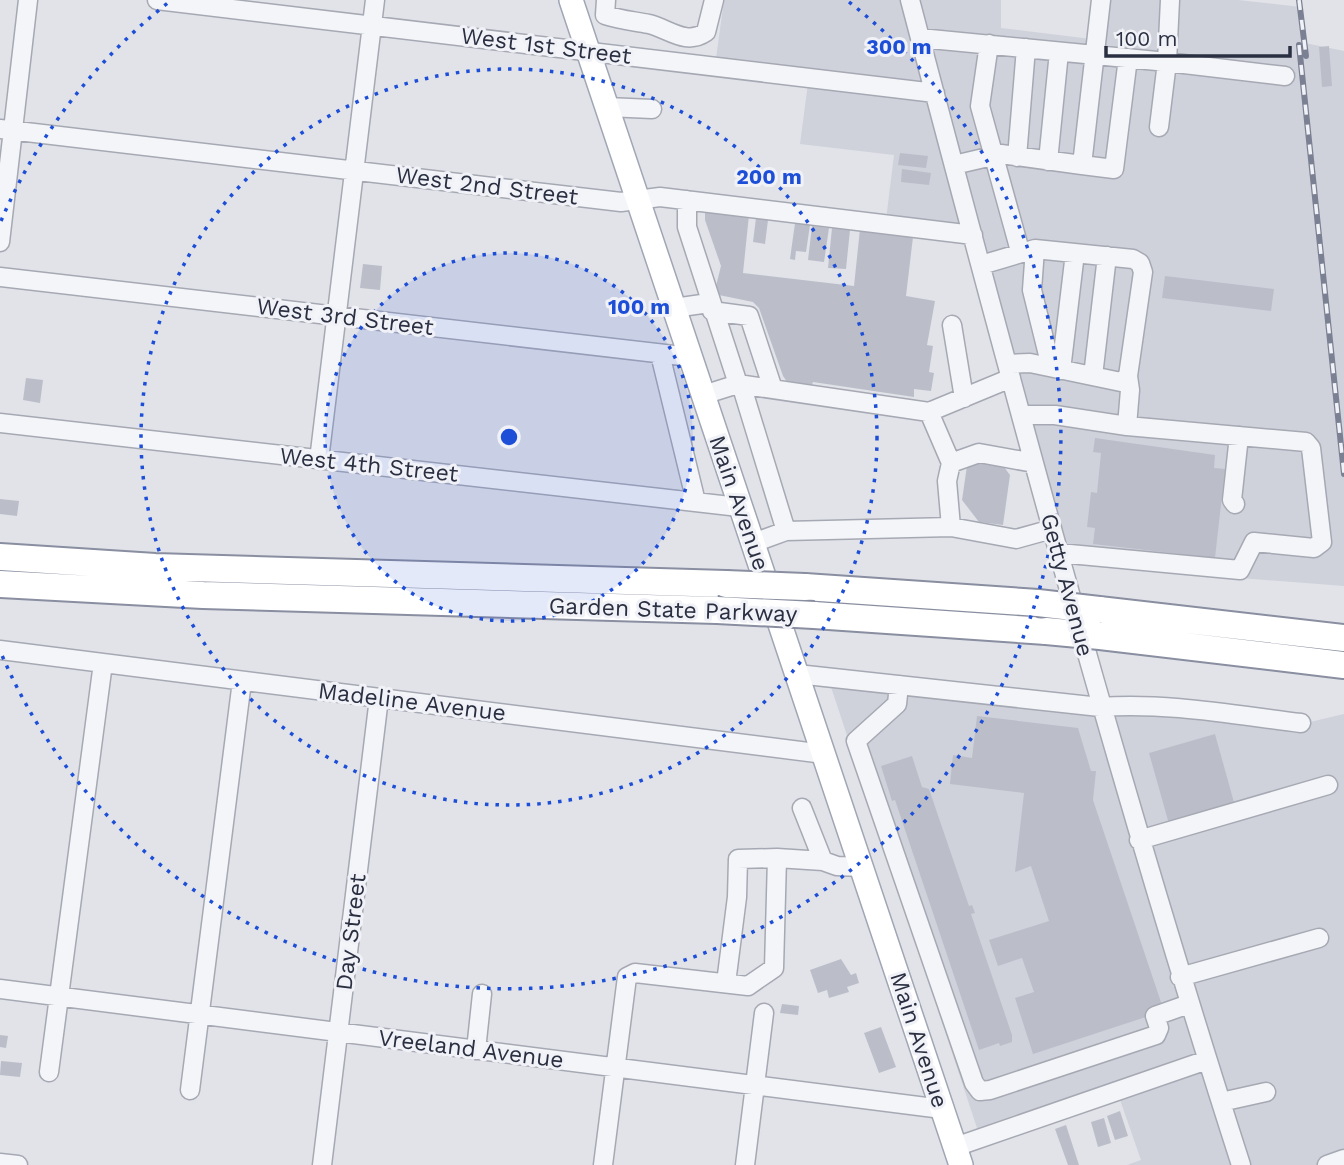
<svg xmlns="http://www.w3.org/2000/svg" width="1344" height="1165" font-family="'Work Sans',sans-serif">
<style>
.built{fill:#cfd2db}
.building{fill:#bbbec9}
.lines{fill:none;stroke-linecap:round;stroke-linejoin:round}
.minor-casing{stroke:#a6a9b3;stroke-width:21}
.major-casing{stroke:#a1a6b5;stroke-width:26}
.highway-casing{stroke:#898ea0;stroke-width:30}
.minor{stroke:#f4f5f8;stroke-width:18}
.major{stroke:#fff;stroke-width:23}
.highway{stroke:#fff;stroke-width:26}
.rail-casing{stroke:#7b8093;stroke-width:6}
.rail{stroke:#f1f2f7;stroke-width:3.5;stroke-dasharray:10;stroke-linecap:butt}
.highway-bridge-casing{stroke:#898ea0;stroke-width:30;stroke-linecap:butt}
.highway-bridge{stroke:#fff;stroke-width:26}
.ring{fill:none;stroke:#1d4ed8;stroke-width:3.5;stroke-dasharray:3.5 7}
.labels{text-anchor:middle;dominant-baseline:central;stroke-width:6;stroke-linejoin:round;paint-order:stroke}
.street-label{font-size:23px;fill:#2a2f41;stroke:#f1f2f7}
.centre{fill:#1d4ed8;stroke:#f1f2f7;stroke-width:3.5}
.ring-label{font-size:21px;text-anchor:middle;font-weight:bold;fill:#1d4ed8;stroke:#f1f2f7;stroke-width:6;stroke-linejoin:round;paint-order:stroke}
</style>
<rect width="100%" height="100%" fill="#e1e3e9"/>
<!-- built -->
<path class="built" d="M724 0H1001V28L1091 39 1096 0H1238L1301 7 1305 43 1344 51V586L1061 564 967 236 885 228 894 155 800 144 809 76 715 66Z
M828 678 1306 723 1344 714V1165H1127L1141 1160 1118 1094 981 1140Z"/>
<!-- building -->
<path class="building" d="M1329 46 1332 86 1322 87 1319 47Z
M900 153 928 156 926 168 898 165Z
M902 169 931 173 929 185 901 182Z
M705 211 749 215 743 273 854 286 860 229 913 237 906 296 935 301 927 345 933 346 929 372 934 373 931 391 914 389V397L813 382 811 387 788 383 783 376 759 308 753 302 714 294 721 266 705 220Z
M756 218 768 220 765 244 753 242Z
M795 223 810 225 806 252 796 251 795 260 790 259Z
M812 226 829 228 824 262 808 260Z
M832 228 850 230 846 269 828 268Z
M363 264 382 266 380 290 360 288Z
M1165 276 1274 289 1271 311 1162 298Z
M26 378 43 380 40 403 23 400Z
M1095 438 1215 455 1214 468 1225 469 1215 558 1093 544 1095 528 1087 527 1091 492 1097 493 1101 453 1093 452Z
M968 459 1001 463 1010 475 1003 525 979 522 962 500Z
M0 499 19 501 17 516 0 514Z
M977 716 1078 728 1091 771H1096L1093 800 1164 1011 1033 1054 1015 998 1034 992 1022 958 998 966 989 940 1049 921 1031 866 1015 872 1024 793 950 784 953 755 972 758Z
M1215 734 1235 806 1169 824 1149 753Z
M912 756 922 787 929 789 969 906 972 905 975 913 971 914 1012 1035V1042L1000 1046 999 1043 979 1050 895 800 892 801 881 766Z
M841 959 851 975 856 973 859 983 847 987 849 992 829 998 827 990 818 993 810 970Z
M782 1004 799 1006 798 1015 780 1013Z
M881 1027 896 1067 879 1073 864 1033Z
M0 1035 8 1036 6 1048 0 1047Z
M1 1061 22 1063 20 1077 0 1075Z
M1120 1111 1128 1136 1115 1140 1107 1116Z
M1104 1118 1111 1143 1098 1147 1091 1122Z
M1066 1125 1079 1165H1068L1055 1129Z"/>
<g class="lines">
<defs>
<path id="minor" d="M157 0 935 93
M606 0 605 15C620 20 634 21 649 24 669 29 686 46 706 32L714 0
M910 0C1013 391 1117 780 1241 1165
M920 38 1167 62 1170 0
M989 44 980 106 1020 251
M607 107 652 109
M1159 127 1167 62 1285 76
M0 129 621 202 660 197 973 235
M1017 157 1026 48
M1048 161 1059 52
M954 165 1001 154 1082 165 1101 0
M1082 165 1114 169 1128 58
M687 200V227L738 384
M0 242 28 0
M1035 249 1032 290 1051 367
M981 265 1035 249 1133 259 1140 263 1143 272 1128 376 1121 382 1030 363 1007 364
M0 277 691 357
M674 308 709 303
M712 311 749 316 773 389
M952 325 964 398
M660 354 696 502
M1061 370 1075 253
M1093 376 1107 256
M741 384 786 531 951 527 1016 539 1052 529
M703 395 738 384 929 412 1011 378
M929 412 951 463
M1021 415H1055L1127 426
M0 423 739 507
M319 460 375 0
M1235 504 1232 500 1239 436
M951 527 947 481 951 463 979 453 1034 463
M753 543 786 531
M1059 553 1240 570 1254 542 1314 548 1322 542 1311 448 1306 442 1127 426 1130 390 1128 376
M0 650 824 754
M797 674 1100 707C1166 702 1235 715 1301 723
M899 685 897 704 856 741 974 1083 980 1091 990 1090 1156 1035 1159 1028 1155 1016 1189 1004
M802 808 823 861 837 866 861 867
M1139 840 1328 785
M777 858 823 861
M1180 977 1319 938
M0 989 942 1109
M476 1050 482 994
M49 1072 103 663
M190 1090 242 681
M1221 1102 1266 1092
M955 1147 1207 1060
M0 1163 18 1165
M322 1165 379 698
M603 1165 627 977 635 973 748 986 774 968 777 858 738 859 737 897 726 983
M745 1165 764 1013
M1327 1165 1344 1159"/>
<path id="major" d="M571 0 961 1165"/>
<path id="highway" d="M0 557 155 567 726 584
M0 584 203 595 717 610
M805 587 1038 603
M1099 610 1344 638
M814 615 1046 631
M1100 636 1344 665"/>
</defs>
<!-- minor casing -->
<use href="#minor" class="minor-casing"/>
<!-- major casing -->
<use href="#major" class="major-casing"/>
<!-- highway casing -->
<use href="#highway" class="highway-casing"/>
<!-- minor -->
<use href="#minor" class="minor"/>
<!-- major -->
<use href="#major" class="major"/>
<!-- highway -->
<use href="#highway" class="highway"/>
<defs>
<path id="rail" d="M1299 0 1306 56
M1299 45 1344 474"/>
</defs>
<!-- rail casing -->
<use href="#rail" class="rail-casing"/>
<!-- rail -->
<use href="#rail" class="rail"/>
<defs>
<path id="highway-bridge" d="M726 584 805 587
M1038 603 1099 610
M717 610 814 615
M1046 631 1100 636"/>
</defs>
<!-- highway-bridge casing -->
<use href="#highway-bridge" class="highway-bridge-casing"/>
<!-- highway-bridge -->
<use href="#highway-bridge" class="highway-bridge"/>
</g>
<!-- distance rings -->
<circle cx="509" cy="437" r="184" fill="#1d4ed8" fill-opacity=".12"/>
<g class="ring">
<circle cx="509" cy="437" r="184"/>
<circle cx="509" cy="437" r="368"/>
<path d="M1 221A552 552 0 0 1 169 2M849 2A552 552 0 1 1 1 653"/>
</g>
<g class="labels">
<!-- street labels -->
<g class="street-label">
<text transform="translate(546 46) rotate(7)">West 1st Street</text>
<text transform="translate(487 186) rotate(7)">West 2nd Street</text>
<text transform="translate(345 317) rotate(7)">West 3rd Street</text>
<text transform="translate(369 465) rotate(6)">West 4th Street</text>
<text transform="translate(739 503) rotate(71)">Main Avenue</text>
<text transform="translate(1067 585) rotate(75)">Getty Avenue</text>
<text transform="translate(673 610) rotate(2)">Garden State Parkway</text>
<text transform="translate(412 702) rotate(7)">Madeline Avenue</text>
<text transform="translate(351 932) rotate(-83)">Day Street</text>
<text transform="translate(919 1040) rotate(72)">Main Avenue</text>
<text transform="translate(471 1049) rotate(7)">Vreeland Avenue</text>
</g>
</g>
<circle cx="509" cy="437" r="10" class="centre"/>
<g class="ring-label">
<text x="899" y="54">300 m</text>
<text x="769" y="184">200 m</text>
<text x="639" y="314">100 m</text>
</g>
<!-- scale -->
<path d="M1106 46v10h184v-10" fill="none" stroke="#2a2f41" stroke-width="3.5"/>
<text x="1116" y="46" font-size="21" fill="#2a2f41" stroke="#f1f2f7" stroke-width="5" paint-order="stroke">100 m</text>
</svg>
